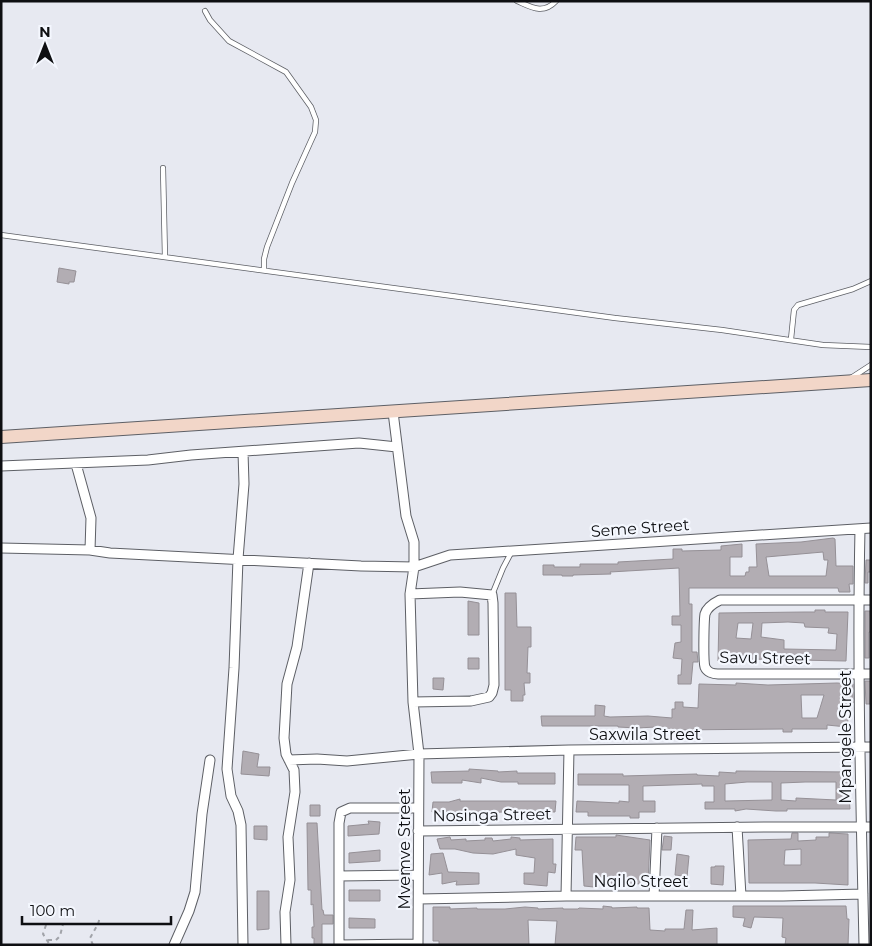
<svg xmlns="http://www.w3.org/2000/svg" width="872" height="946" font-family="Montserrat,sans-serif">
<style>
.building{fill:#b2adb3;stroke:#959096;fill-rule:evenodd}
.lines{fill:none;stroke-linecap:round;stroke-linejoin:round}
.service-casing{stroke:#5d5f65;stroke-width:6}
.minor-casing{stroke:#5d5f65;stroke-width:11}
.secondary-casing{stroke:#5d5f65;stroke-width:14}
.path{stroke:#a1a3a9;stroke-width:2;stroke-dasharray:4 4;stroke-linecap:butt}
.service{stroke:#fff;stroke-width:4.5}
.minor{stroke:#fff;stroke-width:9}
.secondary{stroke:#f2d6c8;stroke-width:12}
.labels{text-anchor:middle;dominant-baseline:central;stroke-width:4.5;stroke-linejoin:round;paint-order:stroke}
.street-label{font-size:16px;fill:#0e0f12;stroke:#f4f7fe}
</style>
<rect width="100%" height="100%" fill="#e7e9f1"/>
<!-- building -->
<path class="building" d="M59 268 76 271 74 282H69V284L57 282Z
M833 538 835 539 836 566H853V584H849L850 592H839L838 588H689V604H692V652H697L698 662H693L691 684H678V675H681L682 659 673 658 675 643 681 642V625H672V616H680L679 568 610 572 611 574 573 575V576H562V575H543V565H554V567H580V564H618V562L673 559V549H682V551L721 550V546L742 544V557H730V576H745L746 572H749V567H757L756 544 801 542ZM823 552 824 560H828L826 576H769L766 557Z
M866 560H871V572H868V583H865Z
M505 593H516L517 627H531V647H528L527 673H530V683H524L525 695H523V701H511V690H505Z
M468 601 479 603V635H468Z
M815 610H825V612H848L846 661 749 659 718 661 719 613 805 612H815ZM788 622 804 623 805 627 829 628 828 633 837 634 836 650 784 649V640L761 637 762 623ZM738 623H753L751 639 736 638Z
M865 611H870L871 622V632H869V658H865Z
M468 658H479V669H468Z
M433 678H444L443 690 433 689Z
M865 681H871L870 704H866Z
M736 683 768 685 837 683 853 684V703H850L847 727 827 725V729H792V732H783V729L673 730 656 727 637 728 618 727V726H542L541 716H595V705L605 706 604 716 610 717 648 716 672 718V709H675V702H683V707L698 708 699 684 736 685ZM801 695H824L817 718H802Z
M243 751 259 754 257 767H270L269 776 241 774Z
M469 769 498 771V772L517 771V773H555V784H518V782H501L481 778V783L462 780V783H432L431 772 469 771Z
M736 771 850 772 851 783H848L850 809H787V811H776L746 809 735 811V809H705V802H714V786H702V784L643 786V801H655V812H639V818H630V816H588V812H576L577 801 619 803V801L629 802V785H578V774H623V776L697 774V775L719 776V772L736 773ZM747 782H772V800L725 801V784ZM805 782H836V800L796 798V801L781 800V783Z
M460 799V801H556L555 812 517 811 487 813 432 812 433 802H449Z
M310 805H320V816H310Z
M368 821 380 822 379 834 348 836V826L369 824Z
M307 823H317L322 910H323L324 915H333V924H322V945H314V938H312V927H314L313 904 311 905V890H308Z
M254 826H267V840L254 839Z
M792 833H798V841L816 840V837H829V833L848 834V885L815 883H749L748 840 791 839ZM801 849V865H784L785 850Z
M616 835 650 840 648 884 594 883V887L584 886 582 850H575L576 837H616Z
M664 836 672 837 671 850H662Z
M450 837 451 840 466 839V841L485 840V838H492L493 841 511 839V837L520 838V840L553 839V864H556L555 873 548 872 547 886 524 884V873H534L535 858 516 855V849L493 854 473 853 455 849H440L437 839Z
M380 850V861L349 863V853Z
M443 853 448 872 479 873V884L456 885 457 881 442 884V873L429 875 431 854Z
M677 854 689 856 687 877 675 875Z
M715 866H724L723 885 711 884V867H715Z
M349 890H380V901H349Z
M257 891H269V929L257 930Z
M603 906 612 907V908L637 907V908H649L650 930 665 931V929H684L686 910H693L692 930 717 928V945H555L557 921 528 920 529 945H439V941H433V907H450V909L477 908V909H505L525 907 538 908V909L563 908V909H578L579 908 603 909Z
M733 906H846L847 919H849L848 945H785L786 938 782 937 783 918 754 917 751 928 743 926 745 918 733 917Z
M349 918 375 919V928H349Z"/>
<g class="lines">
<defs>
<path id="service" d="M517 1C531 7 543 15 556 1
M205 11 210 20 229 41 286 72 311 107 316 120 315 132 310 143 292 183 267 247 264 259V270
M163 168 165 257
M1 235 615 318 722 330 823 345 871 347
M791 339 794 310 798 305 853 289 871 281
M851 378 871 365
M492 595 503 568 512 551"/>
<path id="minor" d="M243 452 244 484 238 559 234 668 227 769 231 796 238 811 241 825 243 945
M76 464 91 518 90 550
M1 466 148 460 191 455 359 443 397 447
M860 529C857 667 861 806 864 945
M1 548 90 550 110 553 361 566 414 567V542L406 516 393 412
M410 594 460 592 492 595 493 603 494 685 492 693 489 697 471 701 413 702
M871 600H720C714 603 707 607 705 614 704 620 703 661 705 667 707 672 713 674 718 674H871
M289 760 317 759 347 761 419 754 569 750 871 747
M737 827 741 896
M418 831 766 827H871
M339 876 418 875
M566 896 569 750
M654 896 657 828
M419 899 566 896H783L863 894
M174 945 189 911 195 892 202 814 210 760
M286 945 285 912 290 880 288 837 295 792 294 770 286 754 284 738 287 684 297 647 309 563
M339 945V823L341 812 350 808H418
M339 945 418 944
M418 945 419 754 413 702 410 594 414 567 450 555 512 551 871 528"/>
<path id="secondary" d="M1 437 871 380"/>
</defs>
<!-- service casing -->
<use href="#service" class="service-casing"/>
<!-- minor casing -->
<use href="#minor" class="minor-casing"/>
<!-- secondary casing -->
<use href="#secondary" class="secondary-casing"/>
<!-- path -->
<path class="path" d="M46 925 43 934 50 945
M48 940H56L60 936 63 924
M93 945 90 938 98 924 100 917"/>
<!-- service -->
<use href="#service" class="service"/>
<!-- minor -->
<use href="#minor" class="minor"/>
<!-- secondary -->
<use href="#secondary" class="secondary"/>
</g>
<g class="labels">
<!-- street labels -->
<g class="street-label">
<text transform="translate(640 528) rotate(-4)">Seme Street</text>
<text transform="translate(765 658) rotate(1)">Savu Street</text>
<text x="645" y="734">Saxwila Street</text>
<text transform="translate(845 737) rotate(-90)">Mpangele Street</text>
<text transform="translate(492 815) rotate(-1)">Nosinga Street</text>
<text transform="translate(404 849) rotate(-90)">Mvemve Street</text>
<text x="641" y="881">Nqilo Street</text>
</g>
</g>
<!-- border -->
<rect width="872" height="946" fill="none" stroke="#0e0f12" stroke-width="5"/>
<!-- north arrow -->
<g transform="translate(45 45)" stroke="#f4f7fe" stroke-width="4" paint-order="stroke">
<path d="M0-4L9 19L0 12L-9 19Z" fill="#0e0f12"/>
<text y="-8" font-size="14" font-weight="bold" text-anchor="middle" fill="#0e0f12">N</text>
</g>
<!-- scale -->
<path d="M22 916v8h149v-8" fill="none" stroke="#0e0f12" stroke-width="2.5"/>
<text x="30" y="916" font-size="15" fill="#0e0f12" stroke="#f4f7fe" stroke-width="4" paint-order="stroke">100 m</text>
</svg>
